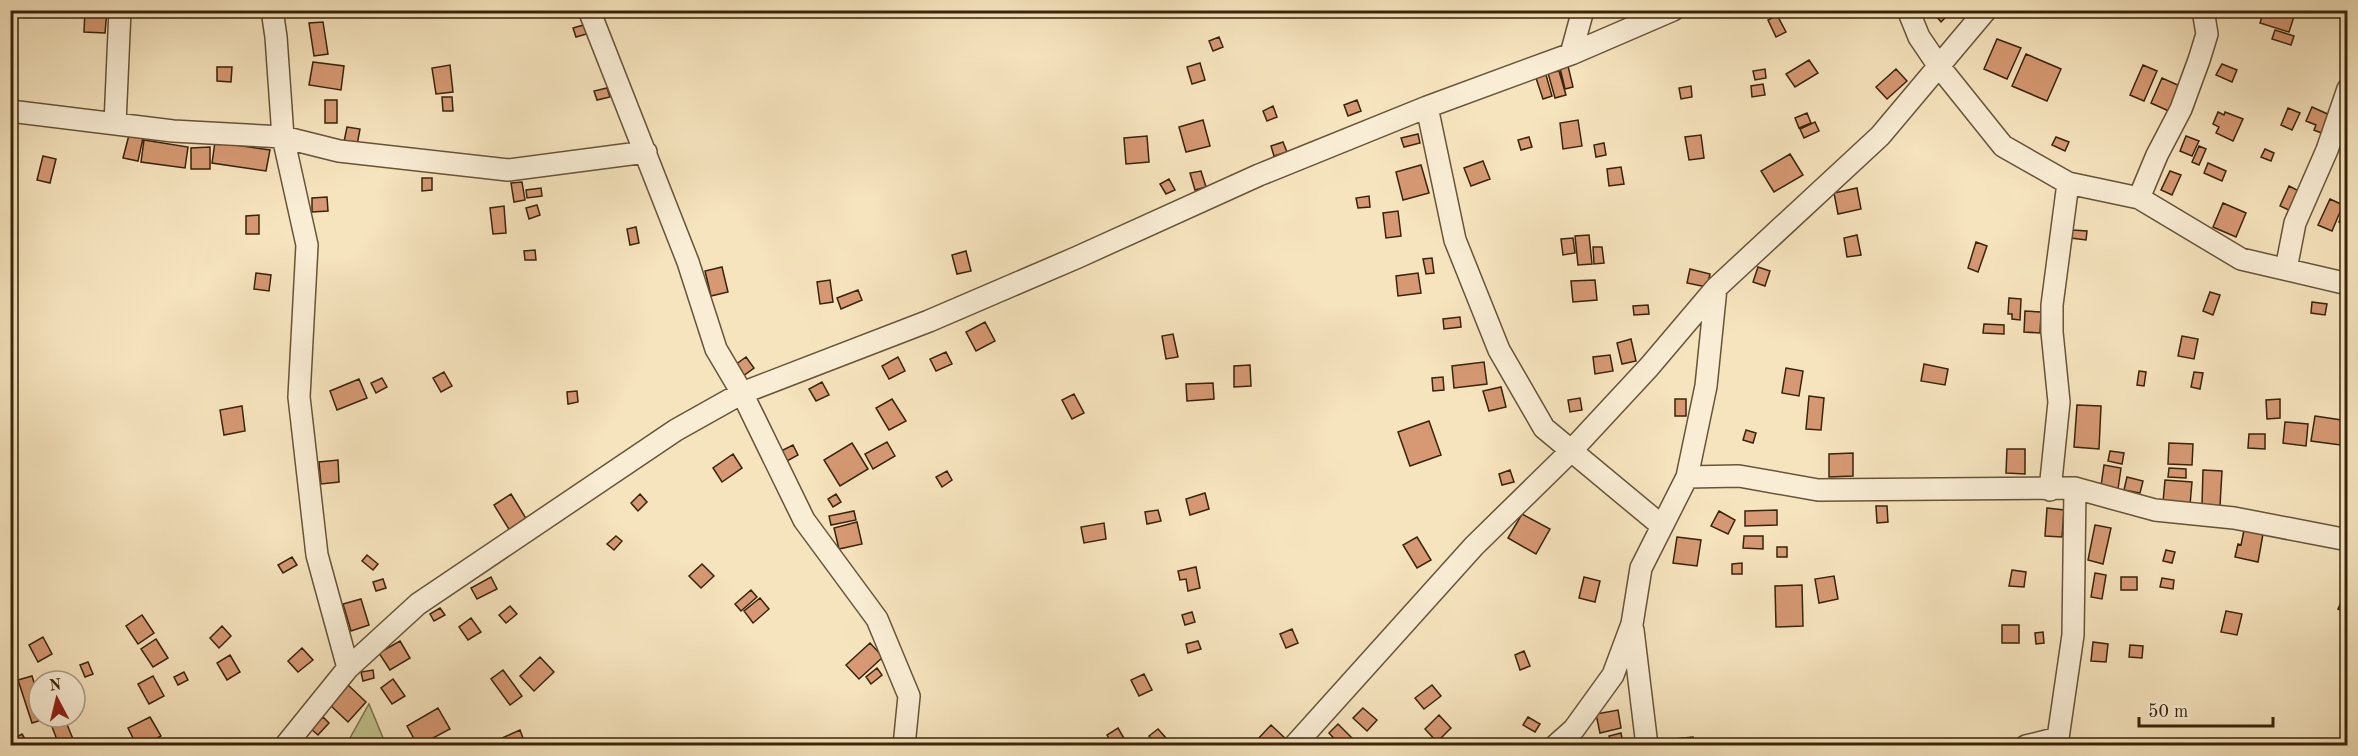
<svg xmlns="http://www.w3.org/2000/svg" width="2358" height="756" font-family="'Old Standard TT',serif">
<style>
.green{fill:#c0c38f;stroke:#7c744c;stroke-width:1.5}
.building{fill:#d69973;stroke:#39240a;stroke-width:1.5}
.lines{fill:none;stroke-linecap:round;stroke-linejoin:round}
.minor-casing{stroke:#685437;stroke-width:24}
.minor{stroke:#f9edd5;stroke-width:21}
</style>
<rect width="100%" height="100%" fill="#f6e4be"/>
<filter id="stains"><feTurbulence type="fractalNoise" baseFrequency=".00333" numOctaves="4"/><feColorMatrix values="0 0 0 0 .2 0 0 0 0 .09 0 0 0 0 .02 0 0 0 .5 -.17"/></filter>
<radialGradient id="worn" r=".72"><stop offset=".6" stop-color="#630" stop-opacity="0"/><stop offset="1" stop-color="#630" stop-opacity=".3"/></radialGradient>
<!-- green -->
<path class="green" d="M369 704 386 745H346Z"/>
<!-- building -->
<path class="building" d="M85 10H107L105 33 84 32Z
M1931 10H1953L1941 22Z
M2264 10H2296L2289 32 2260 23Z
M1777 15 1786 32 1776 37 1768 20Z
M323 22 328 54 314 56 309 23Z
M587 24 590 33 576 37 573 28Z
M2275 30 2294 36 2291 45 2272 39Z
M1219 37 1223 47 1213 51 1209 41Z
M1997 39 2021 48 2007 79 1984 69Z
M2026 54 2061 69 2047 101 2012 86Z
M1809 60 1818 73 1795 87 1786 74Z
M313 62 344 66 341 90 309 85Z
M1200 63 1205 80 1192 84 1187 67Z
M2222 64 2237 70 2232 82 2216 75Z
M450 65 453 92 436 94 432 68Z
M2143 65 2157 71 2144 101 2130 95Z
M1568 66 1573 87 1565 89 1560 68Z
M217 67H232L231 82 217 81Z
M1765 69 1766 78 1755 80 1753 71Z
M1896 69 1907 81 1887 99 1876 87Z
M1559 71 1566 95 1555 98 1548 73Z
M1546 75 1552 96 1543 99 1536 78Z
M2162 78 2182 87 2171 112 2151 103Z
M1763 84 1765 95 1752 97 1751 86Z
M1691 86 1692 97 1681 99 1679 88Z
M607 88 610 97 597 100 594 91Z
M442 97H452L453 111H443Z
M325 100H337V123H325Z
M1357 100 1361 111 1348 116 1344 105Z
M1273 106 1277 117 1267 121 1263 111Z
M2312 107 2332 116 2324 134 2314 130 2316 125 2306 121Z
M2288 108 2300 113 2292 130 2281 125Z
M2218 112 2224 115 2225 112 2243 119 2233 141 2216 133 2219 127 2213 124Z
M1807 113 1811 123 1799 128 1795 118Z
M1203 120 1210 146 1186 152 1179 127Z
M1578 120 1582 146 1563 149 1560 123Z
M1815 122 1819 131 1804 138 1800 129Z
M347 127 360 129 357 145 344 142Z
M1418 134 1420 143 1404 147 1401 138Z
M129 135 143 138 138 161 123 158Z
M1701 135 1704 158 1689 160 1685 137Z
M1147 136 1149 162 1126 164 1124 138Z
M2186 136 2199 141 2192 156 2180 151Z
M1529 137 1532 147 1521 150 1518 140Z
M2056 137 2069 142 2065 151 2052 145Z
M144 140 188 147 185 168 141 162Z
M215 142 270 150 266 171 212 163Z
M1283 142 1287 152 1274 156 1271 146Z
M1604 143 1606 155 1596 157 1594 145Z
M2199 146 2206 149 2199 165 2192 162Z
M210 147V169H191V148Z
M2265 149 2274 153 2271 161 2261 157Z
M1790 154 1803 175 1774 192 1761 171Z
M43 156 56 159 50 183 37 180Z
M1483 161 1490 179 1471 186 1464 168Z
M2208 163 2226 171 2222 181 2204 173Z
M1421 165 1429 193 1403 200 1396 172Z
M1621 167 1624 184 1609 186 1607 169Z
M1201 171 1206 187 1195 190 1190 173Z
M2170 171 2181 175 2172 195 2161 190Z
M422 178H432V190L422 191Z
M1169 179 1175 190 1166 194 1160 184Z
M522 182 525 200 514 202 511 183Z
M2289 186 2301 192 2293 212 2280 206Z
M541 188 542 196 527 198 526 190Z
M1857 188 1861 209 1838 214 1834 193Z
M1369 196 1370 207 1358 208 1356 198Z
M327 197 328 211 312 212V198Z
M2330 199 2343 205 2332 231 2318 225Z
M2347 202H2348V225L2339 222Z
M2223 203 2246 213 2236 237 2213 227Z
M537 205 540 215 529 219 526 208Z
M504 206 506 233 493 234 490 208Z
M1398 211 1401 236 1386 238 1383 213Z
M259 215V234H246V216Z
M636 227 639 243 630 245 627 229Z
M2072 230 2087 231 2086 240 2071 238Z
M1589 235 1592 264 1578 265 1575 236Z
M1857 235 1861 255 1847 257 1844 238Z
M1573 238 1575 253 1563 255 1561 239Z
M1976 242 1987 246 1978 272 1968 268Z
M1593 247H1602L1604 263 1594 264Z
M535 250 536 260H525L524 251Z
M966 251 971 271 957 274 952 255Z
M1432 258 1434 273 1426 274 1423 259Z
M722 267 728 292 711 296 705 271Z
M1758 267 1770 271 1765 286 1753 282Z
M1690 269 1710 274 1707 287 1687 283Z
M256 273 271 275 269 291 254 289Z
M1418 273 1421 293 1398 296 1396 276Z
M830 280 833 302 820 304 817 282Z
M1595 280 1597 300 1573 302 1571 281Z
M858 290 862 300 841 309 837 298Z
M2210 292 2220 295 2213 315 2203 311Z
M2009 298 2021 299 2020 320 2012 319V314H2008Z
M2312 302 2327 304 2325 315 2311 313Z
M1648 305 1649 314 1634 315 1633 306Z
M2025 311 2041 312 2040 333 2024 332Z
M1460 317 1461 327 1444 329 1443 319Z
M985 322 995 341 976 351 966 332Z
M1984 324 2004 325V334L1983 333Z
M1173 334 1178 357 1166 359 1162 336Z
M2182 336 2198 339 2194 359 2178 356Z
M1631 339 1636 361 1622 364 1617 343Z
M946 352 952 364 936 371 930 359Z
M1610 355 1613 371 1595 374 1593 357Z
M746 357 754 368 739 379 731 368Z
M898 357 905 371 889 379 882 366Z
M1484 362 1487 384 1454 388 1452 366Z
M1924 364 1948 369 1945 385 1921 381Z
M1250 365 1251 386 1234 387V366Z
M1786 368 1803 371 1799 396 1782 393Z
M2139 371 2146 372 2144 386 2137 385Z
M444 372 452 386 441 392 433 378Z
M2194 372 2203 373 2200 389 2191 387Z
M1443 377 1444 390 1433 391 1432 378Z
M382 378 387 387 376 393 371 383Z
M359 379 367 398 337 410 330 391Z
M822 382 829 395 816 401 809 389Z
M1213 383 1214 399 1187 401 1186 384Z
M1501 387 1506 407 1489 411 1483 391Z
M577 391 578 402 568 404 567 392Z
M1074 394 1084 413 1072 419 1062 400Z
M1809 396 1824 398 1821 430 1806 429Z
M1580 398 1582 410 1570 412 1568 400Z
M892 399 906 421 889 430 876 408Z
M1675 399H1686V416H1675Z
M2280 399V418L2267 419 2266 400Z
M2077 405 2101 406 2099 449 2074 447Z
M242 406 245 431 224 435 220 410Z
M2315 416 2348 421V446L2311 441Z
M1429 421 1441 455 1410 466 1398 432Z
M2285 422 2308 424 2306 446 2283 443Z
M1746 430 1756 433 1753 443 1743 440Z
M2249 434H2265V449L2248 448Z
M887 442 895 456 873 469 865 454Z
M852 443 868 469 840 486 824 460Z
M2169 443 2193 444 2192 465 2168 464Z
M793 445 798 455 787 461 781 451Z
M2007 449H2025V474L2006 473Z
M2110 451 2124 453 2122 464 2108 461Z
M1853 453V476L1829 477V454Z
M733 454 742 468 722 482 713 468Z
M338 460 339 482 321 484 319 462Z
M2104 465 2121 468 2118 489 2101 486Z
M2169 468 2186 469V478L2168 477Z
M1510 470 1514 482 1502 485 1499 474Z
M2203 470 2222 471 2220 506 2202 505Z
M947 471 952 480 942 487 936 477Z
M2127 477 2143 481 2140 493 2124 490Z
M2165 480 2192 482 2190 505 2163 502Z
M1205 493 1209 509 1190 515 1186 499Z
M511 494 527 520 510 531 494 505Z
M640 494 647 502 638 511 631 503Z
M836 494 841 502 833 507 828 499Z
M1876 506H1887L1888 522 1877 523Z
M2047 508 2064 510 2062 537 2045 536Z
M1158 510 1161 521 1147 524 1145 512Z
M1777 510V525L1745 526V511Z
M854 511 856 520 831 525 829 516Z
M1719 511 1735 520 1728 534 1711 526Z
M1522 514 1550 529 1536 554 1508 538Z
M857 522 862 544 839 549 834 528Z
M1104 523 1106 539 1084 543 1081 527Z
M2095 525 2111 528 2103 564 2088 560Z
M2244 530 2263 534 2258 562 2235 557 2238 544 2241 545Z
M616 536 622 541 614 550 607 544Z
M1744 536H1763V549L1743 548Z
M1417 537 1431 560 1417 568 1403 545Z
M1677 537 1701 540 1697 566 1673 563Z
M1777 547H1787V557H1777Z
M2166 550 2175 552 2172 563 2163 561Z
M367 555 378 564 373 570 362 561Z
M292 557 297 565 283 573 278 565Z
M1742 563V574H1732V564Z
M702 564 714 576 701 588 689 576Z
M1196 567 1200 588 1188 591 1186 579 1180 580 1178 571Z
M2012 570 2026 572 2024 587 2009 586Z
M2095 573 2106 575 2102 599 2091 597Z
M1834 576 1838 599 1819 603 1815 579Z
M491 577 497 589 477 599 471 588Z
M1584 577 1600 581 1595 602 1579 598Z
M2121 577H2137V590H2121Z
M2162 578 2174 580 2173 589 2160 587Z
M383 579 386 588 376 591 373 582Z
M1802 585 1803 626 1776 627 1775 586Z
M2348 587V613L2338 609Z
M751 590 757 597 741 611 735 604Z
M760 598 769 609 753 623 744 611Z
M361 599 369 625 351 631 343 604Z
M510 606 517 614 506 623 499 615Z
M440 608 445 615 434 621 430 614Z
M2226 611 2242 614 2237 635 2221 632Z
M1192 612 1195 622 1185 625 1182 615Z
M142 615 154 633 138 644 126 626Z
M471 618 481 632 468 640 459 627Z
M2002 625H2019V643H2002Z
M222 626 231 636 219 648 210 638Z
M1292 629 1298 643 1286 648 1280 634Z
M2043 632 2044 643 2036 644 2035 633Z
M43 637 52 654 38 662 29 645Z
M156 639 168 658 153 667 141 649Z
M400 641 410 658 390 670 379 653Z
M1198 641 1201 649 1188 653 1186 644Z
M2093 642 2108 644 2106 662 2091 661Z
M870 643 883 657 859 679 846 665Z
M2130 645 2143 646 2142 658 2129 657Z
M302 648 313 660 298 672 288 661Z
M1524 651 1530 666 1520 670 1515 655Z
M230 655 240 672 227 680 217 663Z
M540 657 554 672 534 691 520 676Z
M88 662 93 674 85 677 80 665Z
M877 668 882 675 871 684 866 677Z
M373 670 374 678 363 681 361 672Z
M503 670 522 696 510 705 491 679Z
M184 672 188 680 178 685 174 677Z
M1144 674 1152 690 1139 696 1131 680Z
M32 676 39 698V717H45V719L32 723 18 680Z
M153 676 164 696 149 704 138 684Z
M393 679 405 696 392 704 381 688Z
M348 685 366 702 348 722 329 704Z
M1432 685 1441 696 1424 709 1415 698Z
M438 708 450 729 418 746 407 726Z
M1363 708 1377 720 1367 731 1353 718Z
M1618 710 1621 728 1600 733 1596 714Z
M1439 715 1451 728 1437 742 1425 729Z
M54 717H64L73 739 59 745 49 719Z
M150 717 161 736 143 746H137L128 728Z
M323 717 329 723 318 735 311 729Z
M1528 717 1540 724 1535 732 1523 725Z
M1338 724 1356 742 1353 746H1341L1329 733Z
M1271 725 1287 740 1282 746H1260L1256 741Z
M1118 728 1125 740 1113 746 1107 735Z
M1158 729 1166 738 1157 745 1149 736Z
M520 730 526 746H503L500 739Z
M1621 733 1623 743 1612 746 1609 736Z
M22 734 29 746H10V741Z
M1693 737 1695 746H1665L1664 740Z"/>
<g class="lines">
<defs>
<path id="minor" d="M272 10 276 37 283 137 307 245 299 397 317 555 348 668
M589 10 688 262 716 349 742 393 804 520 877 619 909 696 904 746
M1908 10 1919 37 1938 65 2003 146 2068 183 2139 198 2241 259 2348 284
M1571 54 1583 10
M1427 107 1455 240 1499 350 1544 428 1662 526
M10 111 173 131 283 137 339 151 508 170 646 152
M115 124 120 10
M2139 198 2157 155 2181 109 2199 60 2207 34 2203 10
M2286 269 2295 223 2327 150 2348 89
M1687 477 1739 476 1818 490 2075 488 2155 510 2234 518 2348 540
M2050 490 2059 402 2052 332V305L2068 183
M1633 630 1647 746
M285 746 348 668 418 604 676 430 742 393 929 321 1078 257 1259 175 1427 107 1571 54 1673 10
M1294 746 1474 546 1571 451 1649 367 1716 288
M1555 746 1574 729 1613 675 1632 624 1641 568 1687 477 1706 386 1716 288 1880 136 1986 10
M2026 746 2058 738 2073 635 2075 488"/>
</defs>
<!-- minor casing -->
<use href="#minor" class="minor-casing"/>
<!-- minor -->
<use href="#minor" class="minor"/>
</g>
<!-- margin -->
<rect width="2358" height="756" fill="none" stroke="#f6e4be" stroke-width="36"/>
<rect x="12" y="12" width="2334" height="732" fill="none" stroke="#39240a" stroke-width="3"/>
<rect x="18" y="18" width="2322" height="720" fill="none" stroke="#39240a" stroke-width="1.5"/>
<!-- north arrow -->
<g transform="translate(57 699) rotate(353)"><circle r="28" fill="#f9edd5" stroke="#ac9d84" stroke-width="1.5"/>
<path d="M0-4.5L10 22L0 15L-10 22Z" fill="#8f2418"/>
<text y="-9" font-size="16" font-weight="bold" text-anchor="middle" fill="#39240a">N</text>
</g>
<!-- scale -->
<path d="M2139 717v9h134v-9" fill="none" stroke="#39240a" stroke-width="3"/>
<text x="2148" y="717" font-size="18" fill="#39240a" stroke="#f9edd5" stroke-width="4.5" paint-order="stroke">50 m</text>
<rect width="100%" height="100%" filter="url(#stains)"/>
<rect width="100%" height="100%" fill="url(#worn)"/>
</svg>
